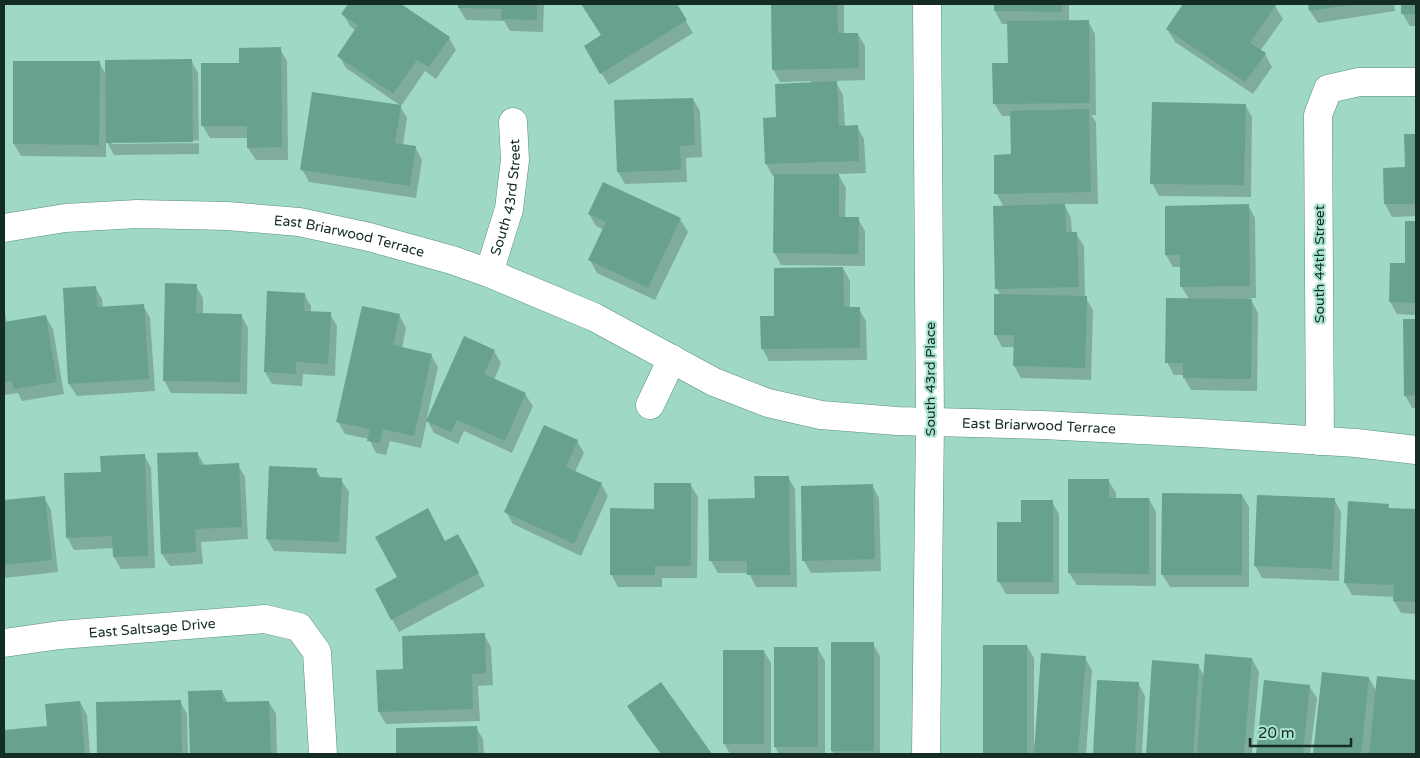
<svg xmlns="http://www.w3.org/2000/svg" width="1420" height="758" font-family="'Varela Round',sans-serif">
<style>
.shadow{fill:#0003;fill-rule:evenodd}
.building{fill:#69a18f}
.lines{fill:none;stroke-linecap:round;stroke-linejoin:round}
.street-casing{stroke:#578f7d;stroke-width:29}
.street{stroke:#fff;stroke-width:28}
.labels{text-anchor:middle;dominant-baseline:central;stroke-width:4.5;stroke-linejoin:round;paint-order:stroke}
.street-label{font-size:14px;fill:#142c25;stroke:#abe5d2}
</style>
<rect width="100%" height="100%" fill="#9fd8c5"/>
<!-- shadow -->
<path class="shadow" d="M350 4H399L449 38 456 50 436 79 425 71 401 106 346 68 339 56 356 31 350 26 343 14Z
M459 4H544L543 32 510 31 504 21 466 20 459 8Z
M582 4H676L693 33 609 85 592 59 602 36Z
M772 4H844V34H858L865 46V80L835 81 843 95 845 127 857 126 864 139 866 173 838 174 846 188 845 219H858L865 231V266L781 265 774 252 775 176H773L766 164 777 118 811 84V81L780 82 773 69Z
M995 4H1069V21H1088L1095 34 1096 115H1091L1096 122 1098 204H1064L1071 218 1072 234H1076L1084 246 1085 297 1093 310 1091 380 1021 378 1014 366 1015 347H1002L995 334 1001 296 997 289 1004 207 996 193 1012 155 1011 116H1002L994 103 1009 64 1008 24H1002L995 11Z
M1185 4H1272L1275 6 1283 19 1260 51 1265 54 1272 67 1253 94 1175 42 1167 29Z
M1309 4H1394L1395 11 1318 23 1310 11Z
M1402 4H1416V26H1410L1402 13Z
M280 49 287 61 288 160H256L248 148V138H210L202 125 240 64Z
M191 60 198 73 199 154 114 155 106 140V157L21 156 14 144 99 62 106 75ZM199 140V143L112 144V142Z
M693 99 700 111 702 157 686 158 687 182 625 184 618 172Z
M1245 105 1252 117 1251 197 1159 196 1152 183Z
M400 106 407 118 403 145 415 147 422 160 416 198 309 182 302 169Z
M1405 135H1416V216L1392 217 1385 204 1384 169H1406Z
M1248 205 1255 218 1256 298H1250L1258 313 1257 391 1191 390 1184 378V375H1174L1167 362 1189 299 1181 286V267H1173L1166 255Z
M589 214 680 219 688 232 655 300 597 273 590 260 604 230 596 226Z
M1406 222H1416V315L1397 314 1390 302 1406 264Z
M843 268 850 281V309H859L866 321 867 360 769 361 762 348 775 317Z
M196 286 203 298V314L241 315 248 328 247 394 171 393 164 380Z
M95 287 102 299 103 308 143 305 150 318 155 391 77 396 69 384Z
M304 294 311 306V313L330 314 337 326 335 376 303 374 302 386 272 384 265 372Z
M4 309 7 323 46 317 53 329 64 394 22 401 18 393 4 395Z
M399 315 406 328 402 349 431 355 438 367 427 417 429 418 494 351 501 363 494 380 525 394 533 406 512 453 464 431 458 444 434 433 427 420 421 448 390 441 386 455 376 453 369 439 345 434 338 422Z
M1404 320H1416V408H1412L1405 395Z
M577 441 584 453 575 472 601 484 608 496 581 556 513 524 506 512Z
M197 453 205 466 238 465 245 477 248 539 201 542 203 564 170 566 162 554Z
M144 455 151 468 155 568 121 569 114 557V548L74 550 67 537 102 473Z
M316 470 322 479 341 480 349 492 346 554 274 551 267 539Z
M788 477 795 489 797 587H756L749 573H718L711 561 756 499Z
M1108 480 1116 493V499H1149L1156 512V586L1077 585 1069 573Z
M690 484 698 497 697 578H662V587H618L611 574 655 510Z
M872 485 879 498 881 571 811 573 804 561Z
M1242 495 1249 507V587H1170L1162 574Z
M44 497 51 510 58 572 4 578V502Z
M1334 499 1341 512 1339 581 1262 578 1255 565Z
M1052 502 1059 514V594H1006L999 582Z
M1388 505 1390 509 1416 510V614L1401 613 1394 601V597L1352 595 1345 583Z
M445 543 465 548 485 586 399 632 392 619 398 578Z
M484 635 491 647 493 685 478 686 480 721 386 724 379 712 404 670Z
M832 644H873L880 656V754H834L832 751Z
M1027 646 1034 658V745H1036L1085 658 1092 670 1086 754H1035L1034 752V754L984 753Z
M775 649H818L825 661V754H779L775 747Z
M764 651 771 663V754H730L724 743Z
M1252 659 1259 672 1252 754H1147L1153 662 1198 665 1204 676Z
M1323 673 1369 678 1377 692 1378 677 1416 681V754H1314Z
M1098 681 1138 683 1145 696 1142 754H1095Z
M1265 681 1309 686 1317 698 1310 754H1257Z
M661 684 711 754H661L636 719 628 706Z
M222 691 228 703 269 702 276 714 277 754H191L189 692Z
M180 701 187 714 188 754H98L97 703Z
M80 702 87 715 90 754H4V731L48 727Z
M476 727 483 739 484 754H398L397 729Z"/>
<!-- building -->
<path class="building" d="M348 4H401L450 37 429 67 417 60 393 94 337 56 358 25 341 14Z
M458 4H537V20L501 19 502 9 458 8Z
M581 4H677L687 20 600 74 584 46 601 35Z
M771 4H837L838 33H858L859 68 772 70Z
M994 4H1062V12L994 11Z
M1183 4H1274L1276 5 1250 43 1266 53 1245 82 1166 29Z
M1308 4H1350V5L1309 11Z
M1401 4H1416V14H1401Z
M1089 20 1090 103 993 104 992 63H1008L1007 21Z
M281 47 282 147 247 148V126H201V63H239V48Z
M192 59 193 142 106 143 105 60Z
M13 61H100L99 145 13 144Z
M837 81 839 126 858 125 859 161 765 164 763 118 776 117 775 84Z
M312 92 401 105 395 143 416 146 410 186 300 170Z
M693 98 695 145 680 146 681 170 617 172 614 100Z
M1152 102 1246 104 1244 185 1150 184Z
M1089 109 1091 192 994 194V155L1011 154 1010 111Z
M1404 134H1416V204H1384L1383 168 1405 167Z
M774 174H839V217H859L858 254 773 253Z
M603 182 681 218 648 288 588 260 606 222 588 214Z
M1065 204 1066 232H1077L1079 287 995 289 993 206Z
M1249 204 1250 286 1180 287V255H1165V206Z
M1405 221H1416V303L1389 302 1390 263H1405Z
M843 267 844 307H860V348L761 349 760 316H774V268Z
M165 283 197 284 196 313 242 314 240 382 163 381Z
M96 286 97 307 144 304 149 379 68 384 63 288Z
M267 291 305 293 304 311 331 312 328 364 296 362V374L264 372Z
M994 294 1087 296 1085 368 1013 366 1014 335H994Z
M1166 298 1252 299 1251 379 1183 378V363H1165Z
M362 306 400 314 393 345 432 354 414 436 383 429 380 443 367 441 370 429 336 422Z
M46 315 57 382 14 389 12 381 4 382V322Z
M1403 319H1416V395L1404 396Z
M464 336 495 350 484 374 526 393 505 441 457 420 451 432 426 421Z
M544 425 578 440 566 467 602 483 574 544 504 512Z
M198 452 199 465 239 463 242 527 195 529 196 552 161 554 157 453Z
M145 454 148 556 113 557 112 536 66 538 64 473 101 472 100 456Z
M269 466 317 468V477L342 478 339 542 266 539Z
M754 476H789L790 575H747V561H709L708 499 755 498Z
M1068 479H1109V498H1149V574L1068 573Z
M654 483H691V566H655V575H610V508L654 509Z
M873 484 875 559 802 561 801 486Z
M1162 493 1242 494V575H1161Z
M1257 495 1335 498 1332 569 1254 566Z
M45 496 52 560 4 565V500Z
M1021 500H1053V582H997V522H1021Z
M1348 501 1389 504 1388 508 1416 509V602L1393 601 1394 585 1344 583Z
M428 508 445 541 458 534 479 573 391 620 375 589 397 577 375 537Z
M485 633 486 673 472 674 473 709 378 712 376 670 403 669 402 636Z
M831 642H874V751H831Z
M983 645H1027V754H983Z
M774 647H818V747H774Z
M723 650H764V744H723Z
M1041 653 1086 656 1078 754H1034Z
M1205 654 1252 658 1244 754H1197Z
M1152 660 1199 664 1193 754H1146Z
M1322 672 1369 677 1361 754H1313Z
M1377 676 1416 680V754H1369Z
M1097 680 1139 682 1135 754H1093Z
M1264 680 1310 685 1303 754H1256Z
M661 682 712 754H661L627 706Z
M222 690 223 702 269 701 271 754H190L188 691Z
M181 700 182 754H97L96 702Z
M80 701 85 754H4V730L47 726 45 704Z
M477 726 478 754H396V728Z"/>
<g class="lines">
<defs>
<g id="street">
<path id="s1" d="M4 228 65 218 137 214 227 216 299 222 369 237 452 260 489 273 594 317 714 382 768 403 821 415 897 421 1043 425 1199 433 1356 443 1416 450"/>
<path id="s2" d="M489 273 509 209 515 160 513 122"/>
<path d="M650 405 672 359"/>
<path d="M1320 441 1318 115 1328 89 1359 82H1416"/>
<path id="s3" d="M4 643 60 635 265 619 299 627 317 652 323 754"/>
<path d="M926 754 930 422 927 4"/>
</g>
</defs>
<!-- street casing -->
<use href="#street" class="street-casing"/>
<!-- street -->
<use href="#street" class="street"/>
</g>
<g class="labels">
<!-- street labels -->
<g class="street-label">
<text stroke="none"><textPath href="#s2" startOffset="78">South 43rd Street</textPath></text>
<text stroke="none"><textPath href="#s1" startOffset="348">East Briarwood Terrace</textPath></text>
<text transform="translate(1319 264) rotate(-90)">South 44th Street</text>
<text transform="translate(930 379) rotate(-90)">South 43rd Place</text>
<text stroke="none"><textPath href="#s1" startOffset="1074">East Briarwood Terrace</textPath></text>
<text stroke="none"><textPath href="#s3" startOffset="149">East Saltsage Drive</textPath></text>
</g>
</g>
<!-- border -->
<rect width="1420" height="758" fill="none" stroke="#142c25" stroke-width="10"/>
<!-- scale -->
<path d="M1250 738v8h101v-8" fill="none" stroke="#142c25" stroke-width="2.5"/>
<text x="1258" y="738" font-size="15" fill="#142c25" stroke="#abe5d2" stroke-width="4" paint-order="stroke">20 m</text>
</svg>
